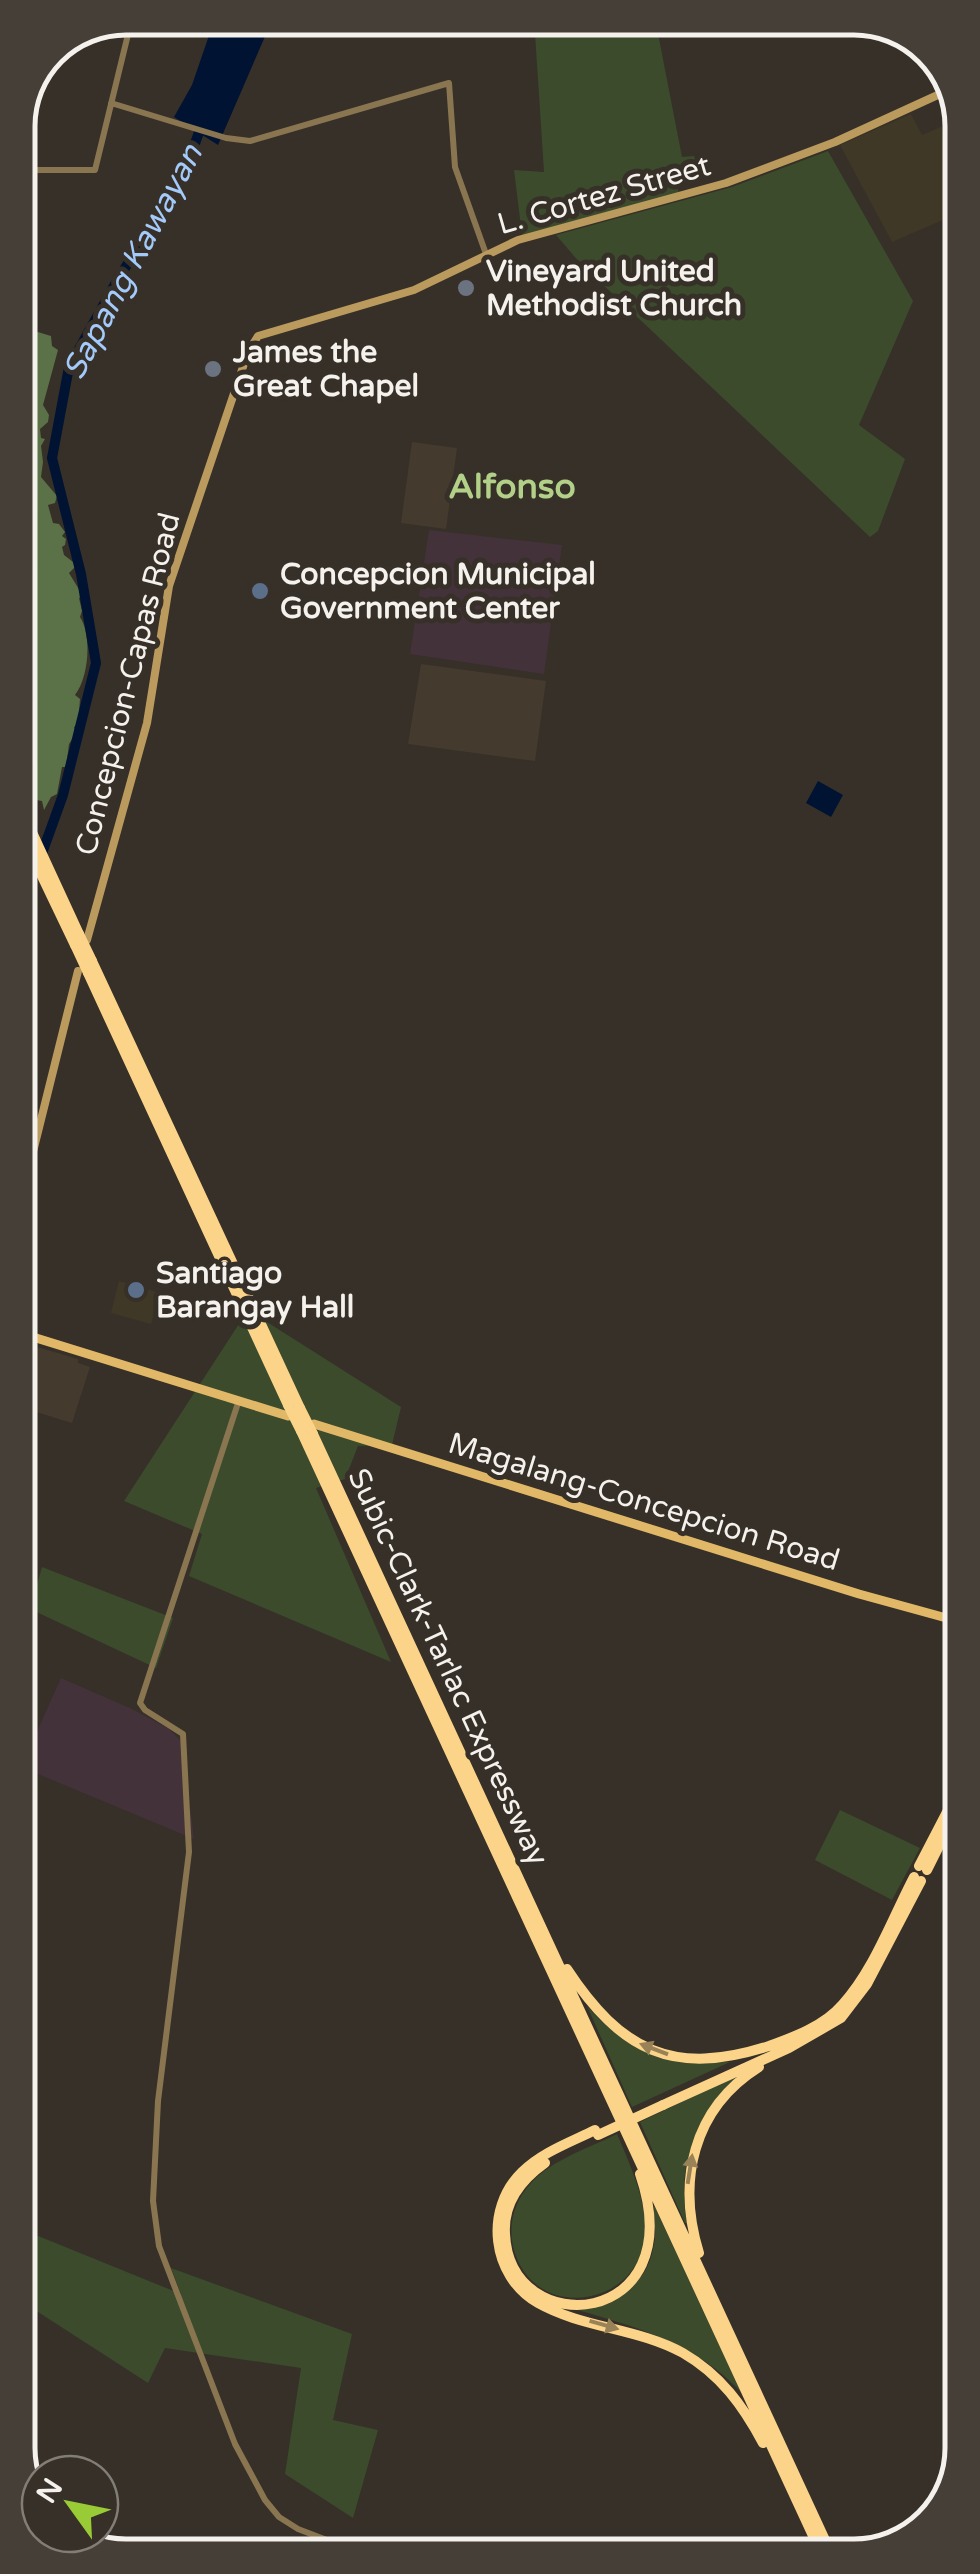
<svg xmlns="http://www.w3.org/2000/svg" width="980" height="2574" font-family="'Varela Round',sans-serif">
<style>
.commercial{fill:#3f3826}
.industrial{fill:#44323b}
.built{fill:#453a2e}
.green{fill:#3b4b2c}
.forest{fill:#5b7147}
.water{fill:#001332}
.lines{fill:none;stroke-linecap:round;stroke-linejoin:round}
.river{stroke:#001332;stroke-width:10}
.tertiary{stroke:#897550;stroke-width:6}
.secondary{stroke:#bb9a5e;stroke-width:8}
.primary{stroke:#e1b768;stroke-width:9}
.motorway{stroke:#fcd489;stroke-width:10}
.motorway-bridge{stroke:#fcd489;stroke-width:10}
.oneway{fill:#998258}
.worship-dot{fill:#6b7280;stroke:#363028;stroke-width:4}
.service-dot{fill:#5c6f8a;stroke:#363028;stroke-width:4}
.labels{text-anchor:middle;dominant-baseline:central;stroke-width:10;stroke-linejoin:round;paint-order:stroke}
.street-label{font-size:30px;fill:#f5f1ec;stroke:#363028}
.poi-label{font-size:30px;font-weight:bold;fill:#f5f1ec;stroke:#363028;text-anchor:start}
.water-label{font-size:32px;font-style:italic;fill:#a3cafa;stroke:#363028}
.quarter-label{font-size:35px;font-weight:bold;fill:#b2d088;stroke:#363028}
.rim{fill:none;stroke:#f5f1ec;stroke-width:5}
</style>
<rect width="100%" height="100%" fill="#363028"/>
<!-- commercial -->
<path class="commercial" d="M911 114 922 135 945 125 959 155V213L892 242 840 145Z
M119 1281 160 1293 151 1324 111 1313Z"/>
<!-- industrial -->
<path class="industrial" d="M429 530 562 545 544 674 410 654Z
M61 1678 130 1708 169 1729 182 1742 194 1839 21 1767Z"/>
<!-- built -->
<path class="built" d="M412 442 457 448 446 529 401 523Z
M421 664 546 681 535 761 408 744Z
M20 1342 78 1359V1363L90 1367 72 1423 20 1407Z"/>
<!-- green -->
<path class="green" d="M534 18H655L682 157 694 156 698 167 674 176 679 193 522 235 514 170 544 172Z
M828 151 913 301 859 425 905 459 878 531 870 537 580 263 556 235 732 187Z
M248 1310 401 1407 392 1445 358 1446 345 1479 316 1488 391 1662 189 1576 202 1534 124 1501Z
M42 1567 173 1618 156 1668 30 1609Z
M840 1810 920 1848 892 1900 815 1860Z
M587 2006C612 2035 644 2056 683 2062 698 2065 715 2061 730 2062L632 2107Z
M736 2076 738 2078C697 2129 676 2154 687 2223H685L640 2122Z
M617 2134C629 2162 642 2190 645 2221 653 2306 532 2329 513 2246 508 2223 515 2200 531 2183 553 2159 589 2148 617 2134Z
M654 2205 741 2392C695 2343 637 2327 574 2309 613 2305 648 2287 654 2244 657 2231 653 2217 654 2205Z
M21 2229 181 2294 171 2268 352 2334 333 2420 378 2430 353 2518 285 2474 301 2368 165 2348 148 2383 21 2301Z"/>
<!-- forest -->
<path class="forest" d="M18 326 51 336 52 346 58 350 43 405 49 415 48 422 40 429 41 438 45 439 41 446 43 462 41 477 57 496 55 503 48 505 53 523 59 524 65 532 62 536 66 539 65 545 62 547 64 555 77 565 69 573 83 596 79 598 82 611 80 617C92 635 89 677 75 695L80 699 78 724 74 727 76 733 69 744 66 767H62L57 794 51 797 44 810 42 801 36 800 19 773Z"/>
<!-- water -->
<path class="water" d="M215 18H273L218 145 174 117 192 85Z
M818 781 843 795 831 817 806 803Z"/>
<g class="lines">
<!-- river -->
<path class="river" d="M19 917 63 795 96 663 81 574 52 458 69 367 118 279 183 177 203 121"/>
<!-- tertiary -->
<path class="tertiary" d="M111 103 226 138 250 141 449 83 455 167 486 254
M18 170H95L132 18
M239 1400 140 1703 145 1710 183 1734 189 1852 158 2101 153 2201 159 2246 235 2444 265 2500 279 2517 298 2529 366 2555"/>
<!-- secondary -->
<path class="secondary" d="M87 940 147 723 169 586 248 352 258 336 414 290 518 240 726 183 835 142 953 88
M19 1208 78 971"/>
<!-- primary -->
<path class="primary" d="M20 1333 288 1416
M314 1424 859 1594 961 1622"/>
<!-- motorway -->
<path class="motorway" d="M19 804 79 934
M19 828 75 945
M92 961 300 1408
M88 973 288 1405
M301 1431 821 2553
M313 1434 831 2553
M919 1866 961 1785
M927 1870 961 1802
M567 1969C621 2051 673 2077 769 2046 794 2037 824 2026 842 2005 874 1970 892 1919 914 1877
M663 2105 789 2048 841 2018 867 1984 921 1881
M595 2130C571 2142 542 2152 522 2172 484 2209 491 2276 538 2303 582 2328 638 2328 683 2353 721 2375 743 2406 763 2443
M545 2163C521 2180 503 2203 505 2234 510 2343 693 2329 640 2174
M699 2253C677 2182 692 2109 759 2067"/>
<!-- motorway-bridge -->
<path class="motorway-bridge" d="M79 934 92 961
M75 945 88 973
M288 1405 301 1431
M300 1408 313 1434
M598 2135 663 2105"/>
</g>
<!-- one-way arrows -->
<defs><path id="oneway-solid" d="M-6-.8H1V-3.2L6.5 0L1 3.2V.8H-6Z" transform="scale(2.5)"/></defs>
<g class="oneway">
<use href="#oneway-solid" transform="translate(654 2049) rotate(-159)"/>
<use href="#oneway-solid" transform="translate(690 2169) rotate(-81)"/>
<use href="#oneway-solid" transform="translate(604 2325) rotate(16)"/>
</g>
<!-- markers -->
<g class="worship-dot">
<circle cx="466" cy="288" r="10"/>
<circle cx="213" cy="369" r="10"/>
</g>
<g class="service-dot">
<circle cx="260" cy="591" r="10"/>
<circle cx="136" cy="1290" r="10"/>
</g>
<g class="labels">
<!-- street labels -->
<g class="street-label">
<text transform="translate(604 195) rotate(-16)">L. Cortez Street</text>
<text transform="translate(128 684) rotate(-76)">Concepcion-Capas Road</text>
<text transform="translate(644 1502) rotate(17)">Magalang-Concepcion Road</text>
<text transform="translate(448 1667) rotate(65)">Subic-Clark-Tarlac Expressway</text>
</g>
<!-- poi labels -->
<g class="poi-label">
<text x="486" y="271">Vineyard United<tspan x="486" dy="34">Methodist Church</tspan></text>
<text x="233" y="352">James the<tspan x="233" dy="34">Great Chapel</tspan></text>
<text x="280" y="574">Concepcion Municipal<tspan x="280" dy="34">Government Center</tspan></text>
<text x="156" y="1273">Santiago<tspan x="156" dy="34">Barangay Hall</tspan></text>
</g>
<!-- water labels -->
<g class="water-label">
<text transform="translate(133 262) rotate(-62)">Sapang Kawayan</text>
</g>
<!-- quarter labels -->
<g class="quarter-label">
<text x="512" y="487">Alfonso</text>
</g>
</g>
<!-- crop -->
<path d="M0 0H980V2574H0ZM126 35H854A91 91 0 0 1 945 126V2448A91 91 0 0 1 854 2539H126A91 91 0 0 1 35 2448V126A91 91 0 0 1 126 35Z" fill="#453f38" fill-rule="evenodd"/>
<path class="rim" d="M126 35H854A91 91 0 0 1 945 126V2448A91 91 0 0 1 854 2539H126A91 91 0 0 1 35 2448V126A91 91 0 0 1 126 35Z"/>
<!-- north arrow -->
<g transform="translate(70 2504) rotate(303)"><circle r="48" fill="#363028" stroke="#827d76" stroke-width="2.5"/>
<path d="M0-8L18 38L0 25L-18 38Z" fill="#99cb36"/>
<text y="-15" font-size="28" font-weight="bold" text-anchor="middle" fill="#f5f1ec">N</text>
</g>
</svg>
